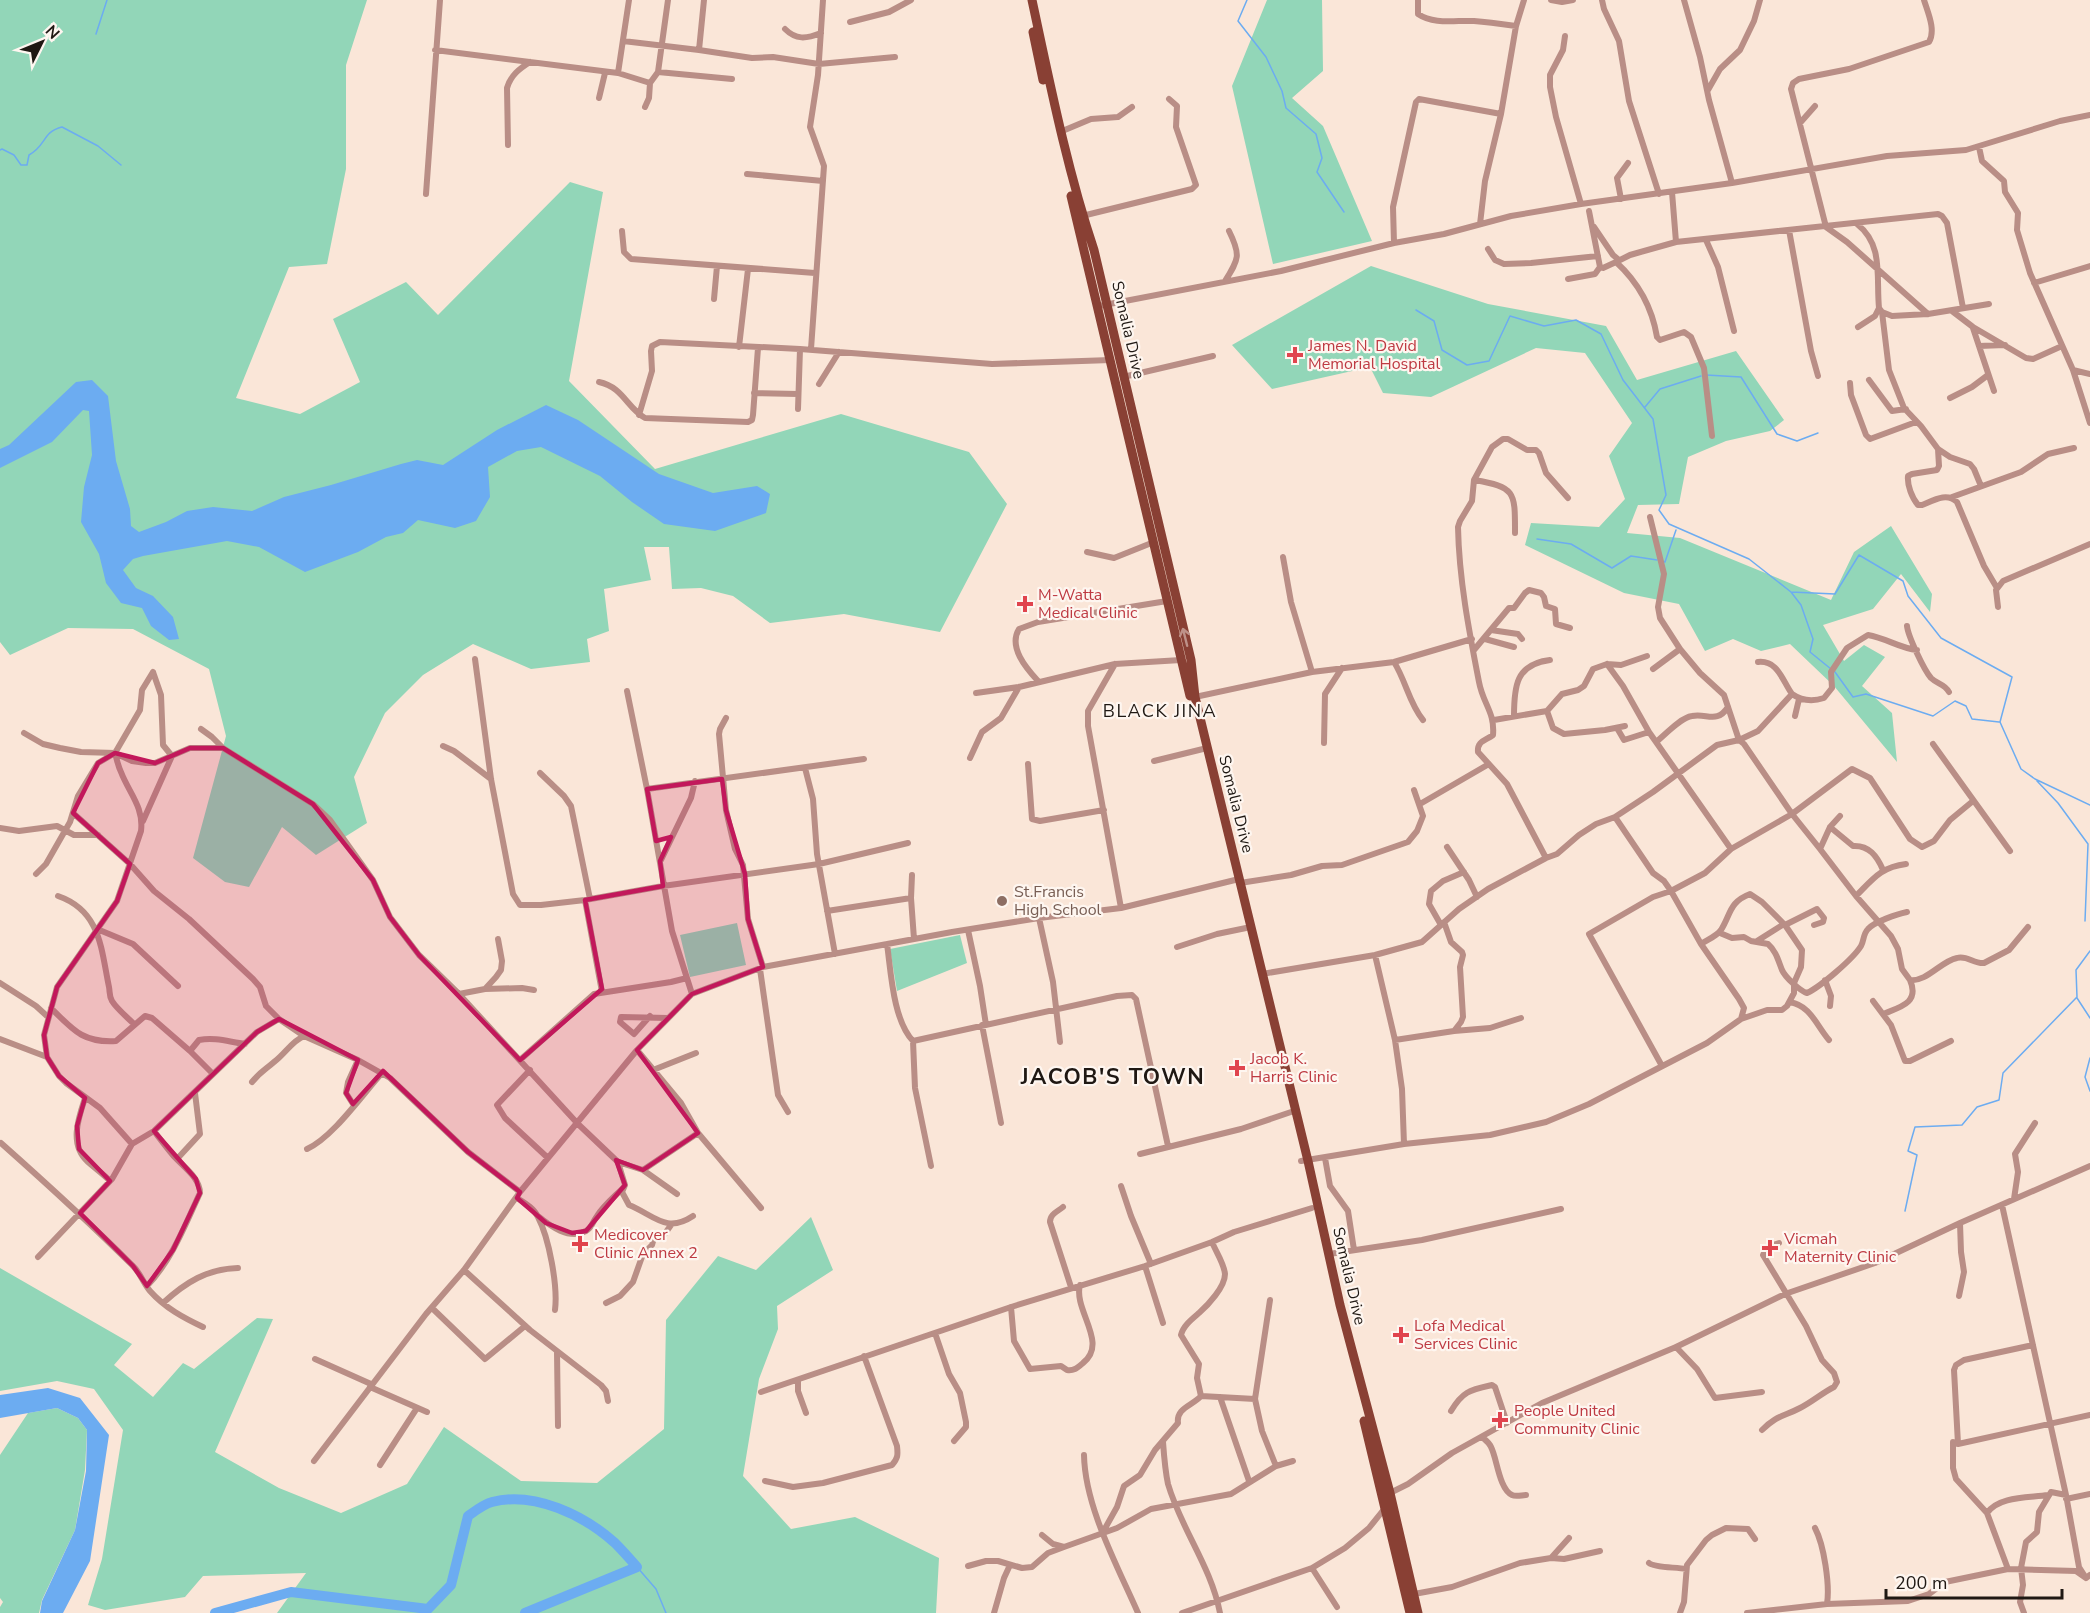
<svg xmlns="http://www.w3.org/2000/svg" width="2090" height="1613" font-family="'Nunito Sans',sans-serif">
<style>
.green{fill:#92d6b8}
.water{fill:#6cacf1}
.lines{fill:none;stroke-linecap:round;stroke-linejoin:round}
.stream{stroke:#6cacf1;stroke-width:1.5}
.river{stroke:#6cacf1;stroke-width:10}
.street{stroke:#b98e86;stroke-width:6}
.primary{stroke:#894034;stroke-width:9}
.oneway{stroke:#be9289}
.marked{fill:#c2185b;fill-opacity:0.2;stroke:#c2185b;stroke-width:4.5;stroke-linejoin:round}
.health-dot{fill:#e0444e;stroke:#fef6f0;stroke-width:2}
.education-dot{fill:#8d6e63;stroke:#fef6f0;stroke-width:2}
.labels{text-anchor:middle;dominant-baseline:central;stroke-width:4.5;stroke-linejoin:round;paint-order:stroke}
.street-label{font-size:16px;fill:#1f1813;stroke:#fef6f0}
.health-label{font-size:16px;fill:#be3a42;stroke:#fef6f0;text-anchor:start}
.education-label{font-size:16px;fill:#785e54;stroke:#fef6f0;text-anchor:start}
.neighbourhood-label{font-size:18px;letter-spacing:1.5px;fill:#1f1813;stroke:#fef6f0}
.district-label{font-size:22px;font-weight:bold;letter-spacing:1.5px;fill:#1f1813;stroke:#fef6f0}
</style>
<rect width="100%" height="100%" fill="#fae6d8"/>
<!-- green -->
<path class="green" d="M0 0H367L346 65V169L327 264 289 267 236 398 300 414 360 382 333 319 406 282 438 315 570 182 603 192 569 381 655 469 841 414 969 452 1007 504 940 632 844 614 770 623 733 596 701 588 672 589 669 547H644L651 580 604 589 609 631 587 639 590 662 531 669 473 644 423 675 385 713 354 777 367 823 316 855 282 827 249 887 225 882 193 858 226 736 209 669 133 629 68 628 10 655 0 642Z
M1267 0H1322L1323 71 1292 98 1323 126 1372 241 1273 264 1232 86Z
M1371 266 1488 304 1606 326 1637 380 1736 351 1784 420 1770 431 1726 441 1688 457 1679 504 1638 505 1627 533 1680 538 1831 600 1854 552 1891 526 1932 594 1930 612 1901 574 1873 609 1823 625 1844 661 1864 645 1885 657 1862 686 1892 713 1897 762 1834 686 1790 644 1761 651 1733 639 1705 651 1679 604 1624 593 1525 545 1531 523 1599 527 1625 499 1609 456 1632 423 1585 353 1536 348 1431 397 1383 393 1370 367 1272 389 1232 345Z
M737 923 746 965 690 977 680 935Z
M960 935 967 963 897 991 890 949Z
M811 1217 833 1270 777 1306 778 1329 759 1379 743 1476 791 1529 855 1517 939 1558 936 1613H277L306 1573 203 1576 185 1597 105 1610 88 1605 102 1559 123 1430 94 1389 57 1381 0 1391V1268L132 1344 114 1365 153 1397 183 1363 194 1369 257 1318 273 1319 215 1452 279 1488 341 1513 407 1484 444 1427 521 1481 597 1483 664 1429 666 1320 718 1256 756 1270Z
M57 1408 78 1418 87 1430 85 1470 75 1530 42 1600 39 1613H0V1607L3 1602 0 1598V1455L28 1413Z"/>
<!-- water -->
<path class="water" d="M92 380 108 396 116 461 130 509 131 526 139 532 166 522 187 511 213 507 252 511 284 497 331 485 401 464 417 460 443 465 497 430 546 405 578 420 659 474 713 493 757 486 770 494 766 513 715 531 664 524 632 502 600 476 541 447 517 451 488 467 490 497 476 521 455 528 418 520 403 533 386 537 358 552 305 572 259 547 227 541 143 556 133 559 123 570 136 588 153 596 173 617 179 639 169 640 151 626 142 608 121 603 106 583 99 554 81 522 84 487 92 455 89 411 83 410 52 442 0 468V449L9 445 76 382Z
M48 1388 80 1398 109 1435 90 1561 63 1613H40L42 1601 75 1530 86 1471 87 1430 78 1418 57 1408 0 1418V1395Z"/>
<g class="lines">
<!-- stream -->
<path class="stream" d="M1247 0 1238 21 1266 57 1282 91 1286 108 1316 134 1322 158 1317 172 1344 212
M96 34 107 0
M0 150 2 149 14 155 21 165H27L29 155C47 145 42 132 62 127L98 146 121 165
M1416 310 1434 321 1442 350 1467 365 1489 361 1510 316 1544 326 1576 320 1601 334 1623 380 1653 419 1666 495 1659 510 1669 524 1749 559 1791 592 1835 594 1859 555 1903 581 1908 596 1941 638 2012 677 2000 722 2021 769 2035 779 2090 805
M1706 375 1741 377 1777 434 1797 441 1818 433
M1645 407 1660 389 1701 376
M1537 539 1571 544 1612 568 1631 556 1657 560
M1662 561 1665 562 1676 530
M1791 592 1801 605 1813 639 1810 652 1831 669
M1835 672 1853 697 1866 694 1933 716 1955 701 1966 706 1972 719 1999 722
M2037 781 2058 803 2088 844 2085 921
M2077 998 2090 1018
M2090 1058 2085 1077 2090 1091
M1905 1211 1917 1155 1908 1151 1915 1127 1962 1125 1977 1107 1999 1100 2003 1073 2077 997 2076 970 2090 951
M637 1567 656 1589 666 1613"/>
<!-- river -->
<path class="river" d="M215 1613 291 1592 428 1609 451 1585 468 1516C475 1511 484 1504 492 1502 534 1491 584 1515 615 1543 623 1551 630 1559 637 1567L525 1613"/>
<!-- street -->
<path class="street" d="M1418 0V14C1434 25 1456 20 1474 21 1488 22 1502 24 1516 26
M1551 0 1562 2 1573 0
M1602 0 1604 9 1619 41 1629 101 1659 194
M1684 0 1700 57 1709 100 1732 183
M1924 0C1928 13 1936 30 1929 42L1849 69 1799 79 1793 83 1791 89 1826 227 1847 242 1928 314
M850 22 889 12 911 0
M785 29C796 40 806 39 821 33
M1565 36 1563 50 1550 75V87L1556 117 1581 204
M623 41 699 50 752 58 773 57 819 64 895 57
M435 50 618 73 629 0
M699 50 704 0
M658 72 732 79
M618 73 650 83
M1708 90 1720 69 1740 50 1754 21 1760 0
M599 98 605 73
M645 107 649 98 650 83 658 72 668 0
M1800 123 1815 106
M1060 132 1091 119 1118 117 1132 107
M508 145 507 88C511 75 519 69 530 62
M1979 147 1982 161 2004 181 2005 192 2018 213 2017 230 2030 273 2073 370 2090 423
M747 174 823 181
M1672 192 1676 242 1938 214 1942 216 1947 223 1963 308
M426 194 440 0
M1621 199 1617 178 1628 163
M1589 211 1600 267 1603 268 1616 262C1639 283 1652 307 1657 337L1660 340 1684 332 1691 337 1704 368 1712 436
M1082 216 1192 189 1196 185 1176 127 1177 106 1169 99
M1480 224 1485 181 1501 114 1516 26 1524 0
M1857 224C1884 245 1876 277 1879 308L1882 312 1892 316 1928 314 1989 304
M1594 227 1613 255 1619 260
M1789 230 1811 351 1818 376
M622 231 624 252 631 259 815 273
M1706 240 1718 267 1734 331
M1394 243 1393 207 1416 102 1419 99 1501 114
M1488 249 1495 260 1504 264 1531 263 1598 256
M1616 262 1630 255 1676 242
M1568 279 1595 274 1600 267
M1225 281C1239 259 1241 255 1229 231
M2034 283 2090 266
M714 299 717 266
M1099 306 1281 271 1394 243 1444 234 1511 216 1581 204 1732 183 1887 156 1966 150 2060 121 2090 115
M1952 311 1973 327 2026 358 2033 359 2062 346
M1882 312 1889 370 1904 408 1921 426 1938 449 1950 457 1970 464 1974 469 1981 486
M1858 327 1875 316 1879 308
M1973 328 1994 391
M1979 346 2005 345
M739 347 748 269
M811 349 824 166 810 127 818 75 823 0
M2073 370 2090 374
M1123 377 1213 356
M1869 380 1892 411 1906 409
M599 382C623 387 627 408 645 418L748 422 752 420 753 415 758 348
M1850 383 1851 395 1866 435 1870 439 1916 422
M819 384 839 352
M754 393 798 394
M1950 398 1972 387 1988 375
M798 409 800 349
M639 415 652 371 651 351 652 346 660 342 800 349 992 364 1111 360
M1938 449 1939 466 1937 470 1912 474 1908 476C1907 485 1912 498 1918 505H1922C1934 500 1947 492 1957 502L1984 566 1997 588
M1474 480C1516 487 1515 492 1515 533
M1952 497 2021 472 2048 454 2074 448
M1650 517 1664 574 1658 607 1660 618 1680 649
M1087 552 1114 558 1154 542
M1283 557 1291 602 1312 672
M1998 607 1996 590 2003 581 2090 544
M1907 626C1908 636 1924 670 1931 678 1937 684 1945 684 1949 692
M1491 630 1518 634 1522 639
M1485 639 1514 647
M1474 650 1509 608H1514L1525 593 1529 590 1541 593 1544 597 1546 606 1555 609 1556 624 1570 628
M475 659 491 779 513 894 520 905H541L585 900 663 886 819 864 908 843
M1394 662C1406 681 1409 703 1423 720
M1115 664 1088 711V726L1121 908
M1607 664 1623 686 1649 732 1731 849
M1653 669 1680 649 1700 673 1724 695 1739 740 1758 731 1792 694C1782 680 1778 660 1758 662
M1038 681C1026 668 1008 647 1019 629L1038 622 1167 601
M627 691 647 789
M976 693 1019 687 1115 664 1181 660
M1792 694C1802 701 1812 702 1824 698L1832 688 1831 672 1847 648 1868 635C1886 638 1899 648 1917 650
M1195 697 1312 672 1394 662 1472 639
M1547 711 1553 728 1564 734 1605 730 1625 726
M1514 716C1514 686 1516 664 1550 660
M1795 716 1799 699
M726 718 720 729 719 734 726 810 735 849 743 865 748 919 763 967
M1494 720 1547 711 1562 694 1578 690 1584 686 1593 669 1607 664 1621 665 1647 656
M1617 728 1624 740 1649 732
M201 729 212 737 223 748
M24 733 43 744 60 748 81 752 115 753 132 761 146 763H155L190 748H223L313 804 330 820 373 880 390 917 419 955 459 994 578 1124 618 1162 625 1185 622 1192 629 1205C654 1215 666 1234 693 1216
M1656 742C1666 734 1680 718 1692 716 1707 713 1717 724 1728 707
M1324 743 1325 694 1342 668
M1933 744 2010 851
M443 746 454 751 491 779
M115 753C117 760 118 766 121 772 129 793 144 807 141 831L117 901 57 987 44 1035 47 1057 59 1076 66 1083 100 1108 132 1144
M970 758 982 732 1001 718 1019 687
M1154 761 1203 749
M1028 764 1032 819 1040 821 1104 810
M805 768 813 799 817 854 835 954
M540 773 564 796 571 806 590 899
M1420 804 1489 764
M73 813 130 864 154 891 189 919 253 979 260 987 266 1006 279 1019
M1615 817 1653 873 1664 881 1671 891 1701 944 1739 999 1744 1008 1741 1019
M143 821 172 756 163 745 161 695 153 672
M1830 827 1853 846C1869 845 1877 856 1883 870
M0 828 19 831 57 826 74 835H98
M1447 847 1469 880 1477 897
M1820 849 1856 896 1891 936 1898 949 1902 969 1910 980C1927 982 1941 961 1957 958 1967 955 1974 964 1984 963L2009 950 2028 927
M1546 858 1507 784 1478 752C1477 741 1485 741 1493 735 1495 712 1483 704 1479 682 1469 631 1459 579 1458 527L1460 521 1472 501 1474 480 1492 447 1503 439H1508L1527 450H1536L1539 453 1546 473 1568 498
M661 860 691 798 695 781
M36 874 46 864 70 822 78 796 98 763 115 753 140 710 142 690 153 672
M912 875 911 898 914 939
M1240 883 1291 875 1322 866 1342 865 1408 842 1417 831 1423 816 1414 790
M58 896C101 911 101 949 109 987 110 992 109 996 112 1001 117 1009 127 1017 134 1024
M1856 896C1873 879 1881 867 1906 864
M585 900 602 992
M827 911 911 898
M1039 918 1053 982 1060 1042
M1441 925 1429 904 1431 891 1443 881 1464 872
M1785 925 1817 909 1824 918 1823 922 1814 925
M97 929 133 944 178 986
M968 930 980 986 986 1025
M1720 933 1732 938 1744 937 1751 941 1768 944C1776 951 1778 960 1782 970 1785 977 1800 991 1807 993 1820 987 1853 959 1861 946 1864 941 1863 934 1868 929 1874 922 1897 914 1907 912
M1757 941 1784 924
M887 944C891 972 893 1020 913 1041L915 1088 931 1166
M1177 947 1217 934 1246 928
M1375 955 1395 1040 1402 1089 1404 1144
M760 969 778 1095 788 1112
M1262 974 1375 955 1422 942 1459 909 1488 889 1546 858 1557 854 1579 835 1596 824 1615 817 1653 792 1717 745 1739 740 1744 744 1792 814 1820 849 1830 827 1840 816
M1825 980 1831 996 1830 1006
M0 983 36 1006 48 1017
M485 989 522 988 534 990
M459 994 485 989 496 977 501 970 502 961 498 939
M692 994 672 931 647 789 864 759
M1873 1001 1891 1025 1905 1061H1910L1951 1041
M1790 1002C1811 1006 1816 1025 1829 1040
M51 1008C73 1030 83 1043 116 1041L145 1016 152 1018 190 1051 213 1074
M1883 1014C1900 1007 1920 1003 1910 980
M650 1016 634 1034 620 1022 621 1017 668 1018
M982 1025 1001 1123
M1454 1031 1490 1028 1521 1018
M0 1039 47 1057
M1395 1040 1454 1031 1461 1022 1463 1017 1460 967 1463 955 1462 952 1451 942 1444 922
M913 1041 1117 996 1132 995 1136 999 1168 1146
M637 1050 681 1103 698 1133 761 1208
M190 1051 199 1040C216 1037 229 1042 245 1044
M520 1060 594 994 671 982 687 978
M1662 1066 1589 934 1653 897 1671 891 1705 873 1731 849 1792 814 1852 769 1870 778 1910 839 1922 847 1934 841 1950 820 1973 801
M530 1070 497 1105 505 1118 548 1158
M653 1070 696 1053
M252 1082C261 1071 265 1070 274 1062 285 1054 292 1041 304 1036
M85 1098C78 1119 69 1145 88 1162 96 1169 103 1174 110 1181
M353 1104 346 1093 348 1082 358 1060
M1 1143C46 1183 90 1223 132 1265 140 1272 143 1283 150 1291 165 1308 184 1318 203 1327
M307 1149C333 1137 362 1095 382 1073
M1140 1154 1241 1129 1291 1112
M1325 1158 1330 1186 1348 1211 1354 1250
M177 1159 200 1134 195 1093
M1301 1161 1404 1144 1490 1135 1546 1122 1589 1104 1707 1043 1741 1019 1767 1010H1782L1787 1006 1794 993V983L1801 967 1802 950 1785 925 1762 902 1750 894C1729 902 1731 914 1721 930 1717 936 1707 940 1701 944
M618 1162 643 1170 677 1194
M643 1170 698 1133
M1121 1186 1131 1216 1151 1264
M517 1198C525 1203 534 1208 538 1217 549 1238 558 1286 555 1310
M2014 1199 2018 1172 2015 1154 2035 1123
M2002 1205 2066 1495 2079 1567 2086 1578
M1063 1207C1057 1212 1050 1214 1050 1222L1071 1287
M538 1216C550 1226 569 1240 586 1231 592 1228 593 1221 597 1216 603 1206 614 1197 623 1188
M1329 1254 1422 1240 1561 1209
M38 1257 112 1179 132 1144 154 1131 257 1032 279 1019 304 1036 358 1060 390 1078 468 1152 520 1192
M1145 1266 1163 1323
M464 1270 530 1330 601 1385 606 1391 608 1401
M147 1286C172 1260 185 1225 200 1193 200 1177 182 1166 172 1154 166 1147 160 1139 154 1131
M1959 1296 1964 1272 1961 1252 1960 1223
M1270 1300 1255 1399 1262 1431 1276 1466
M163 1303C186 1282 207 1269 238 1268
M606 1303 620 1296 633 1282 643 1254 652 1245 654 1238 664 1235 671 1225
M1011 1307 1014 1341 1030 1369 1061 1366 1067 1370C1074 1371 1077 1368 1083 1363 1109 1343 1073 1310 1080 1285
M432 1308 485 1359 525 1326
M935 1333 949 1374 960 1393 966 1422V1427L954 1441
M1676 1347 1697 1369 1715 1398 1762 1392
M557 1352 558 1426
M315 1359 371 1384
M798 1381V1391L806 1413
M370 1387 427 1412
M761 1392 1011 1307 1145 1266 1212 1242 1234 1232 1312 1208
M1201 1396 1255 1399
M1220 1397 1249 1481
M1451 1411C1463 1391 1470 1390 1492 1385L1495 1387 1507 1423
M1762 1430C1777 1415 1783 1417 1800 1408 1812 1402 1822 1393 1834 1387L1837 1382 1834 1373 1822 1360 1806 1326 1763 1255 1767 1247 1779 1243
M1482 1437C1485 1440 1489 1442 1491 1447 1497 1458 1499 1489 1512 1495 1516 1497 1522 1495 1526 1495
M1163 1442C1164 1456 1165 1470 1168 1484 1181 1529 1211 1566 1220 1613
M1958 1444 2090 1415
M1084 1455C1085 1507 1117 1565 1138 1613
M314 1461 426 1314 464 1270 520 1192 548 1158 637 1050 692 994 763 967 952 932 1039 918 1121 908 1239 879
M380 1465 417 1408
M765 1481 793 1487 823 1483 892 1465C898 1458 898 1455 897 1446L864 1356
M1390 1493 1408 1484 1452 1453 1542 1403 1676 1347 1785 1294 1875 1263 1960 1223 2090 1166
M2066 1499 2090 1494
M1987 1513 1956 1479 1953 1468V1442L1958 1444 1954 1370 1956 1365 1964 1360 2033 1345
M1815 1528C1824 1545 1830 1585 1827 1604
M1103 1532 1117 1507 1124 1486 1140 1475 1155 1450 1178 1423C1176 1408 1192 1406 1201 1396L1197 1378 1199 1364 1181 1335C1183 1326 1192 1319 1199 1313 1208 1305 1225 1287 1225 1274 1224 1263 1216 1252 1212 1242
M1064 1547 1117 1528 1151 1509 1231 1494 1276 1466 1293 1461
M1551 1558 1569 1538
M1649 1563C1655 1568 1676 1567 1686 1569
M968 1566 986 1561H998L1022 1568 1032 1567 1048 1553 1064 1547 1053 1544 1042 1535
M1312 1568 1337 1607
M2008 1569 1987 1513C1999 1496 2028 1498 2048 1495
M1414 1594 1452 1587 1520 1563 1551 1558 1564 1559 1600 1551
M994 1613 1004 1578 1010 1565
M1182 1613 1312 1568 1345 1548 1369 1528 1385 1508
M1680 1613 1684 1602 1687 1565 1706 1540 1712 1535 1726 1528 1748 1529 1755 1539
M1747 1613 1827 1604 1908 1601 1929 1594 1945 1582 2008 1569 2076 1571 2086 1578 2090 1575
M2024 1613 2020 1602 2023 1585 2021 1568 2026 1542 2037 1532 2039 1512 2051 1492 2066 1495"/>
<!-- primary -->
<path class="primary" d="M1032 0C1050 84 1067 169 1094 250L1191 660 1195 697 1308 1161 1340 1305 1390 1493 1418 1613
M1033 32 1043 80
M1071 196 1190 696
M1364 1421 1410 1613"/>
</g>
<!-- one-way arrows -->
<defs><path id="oneway-shaft" d="M-6 0H5M1.5-3L5.5 0L1.5 3" fill="none" stroke-width="1.6" stroke-linecap="round" stroke-linejoin="round" transform="scale(1.5)"/></defs>
<use class="oneway" href="#oneway-shaft" transform="translate(1185 637) rotate(-104)"/>
<!-- marked area -->
<path class="marked" d="M190 748H223L313 804 373 880 390 917 419 955 520 1060 602 989 585 900 663 886 660 861 671 837 656 841 647 789 722 779 726 810 745 874 748 919 763 967 692 994 637 1050 698 1133 643 1170 616 1160 625 1185 586 1231 572 1233 546 1223 517 1198 520 1192 468 1152 383 1071 353 1104 346 1093 358 1060 279 1019 257 1032 154 1131 196 1179 200 1193 173 1250 147 1286 133 1266 80 1213 110 1181 79 1149 77 1126 85 1098 59 1076 47 1057 44 1035 57 987 117 901 130 864 73 813 98 763 115 753 155 763Z"/>
<!-- markers -->
<g class="health-dot">
<path d="M1292 346h6v6h6v6h-6v6h-6v-6h-6v-6h6z"/>
<path d="M1022 595h6v6h6v6h-6v6h-6v-6h-6v-6h6z"/>
<path d="M1234 1059h6v6h6v6h-6v6h-6v-6h-6v-6h6z"/>
<path d="M577 1235h6v6h6v6h-6v6h-6v-6h-6v-6h6z"/>
<path d="M1767 1239h6v6h6v6h-6v6h-6v-6h-6v-6h6z"/>
<path d="M1398 1326h6v6h6v6h-6v6h-6v-6h-6v-6h6z"/>
<path d="M1497 1411h6v6h6v6h-6v6h-6v-6h-6v-6h6z"/>
</g>
<circle class="education-dot" cx="1002" cy="901" r="6"/>
<g class="labels">
<!-- street labels -->
<g class="street-label">
<text transform="translate(1128 330) rotate(77)">Somalia Drive</text>
<text transform="translate(1236 804) rotate(76)">Somalia Drive</text>
<text transform="translate(1349 1276) rotate(77)">Somalia Drive</text>
</g>
<!-- health labels -->
<g class="health-label">
<text x="1308" y="346">James N. David<tspan x="1308" dy="18">Memorial Hospital</tspan></text>
<text x="1038" y="595">M-Watta<tspan x="1038" dy="18">Medical Clinic</tspan></text>
<text x="1250" y="1059">Jacob K.<tspan x="1250" dy="18">Harris Clinic</tspan></text>
<text x="594" y="1235">Medicover<tspan x="594" dy="18">Clinic Annex 2</tspan></text>
<text x="1784" y="1239">Vicmah<tspan x="1784" dy="18">Maternity Clinic</tspan></text>
<text x="1414" y="1326">Lofa Medical<tspan x="1414" dy="18">Services Clinic</tspan></text>
<text x="1514" y="1411">People United<tspan x="1514" dy="18">Community Clinic</tspan></text>
</g>
<!-- education labels -->
<g class="education-label">
<text x="1014" y="892">St.Francis<tspan x="1014" dy="18">High School</tspan></text>
</g>
<!-- neighbourhood labels -->
<g class="neighbourhood-label">
<text x="1160" y="711">BLACK JINA</text>
</g>
<!-- district labels -->
<g class="district-label">
<text x="1113" y="1077">JACOB'S TOWN</text>
</g>
</g>
<!-- north arrow -->
<g transform="translate(42 42) rotate(47)" stroke="#fef6f0" stroke-width="4.5" paint-order="stroke">
<path d="M0-4.5L10 22L0 15L-10 22Z" fill="#1f1813"/>
<text y="-9" font-size="16" font-weight="bold" text-anchor="middle" fill="#1f1813">N</text>
</g>
<!-- scale -->
<path d="M1886 1589v9h176v-9" fill="none" stroke="#1f1813" stroke-width="3"/>
<text x="1895" y="1589" font-size="18" fill="#1f1813" stroke="#fef6f0" stroke-width="4.5" paint-order="stroke">200 m</text>
</svg>
